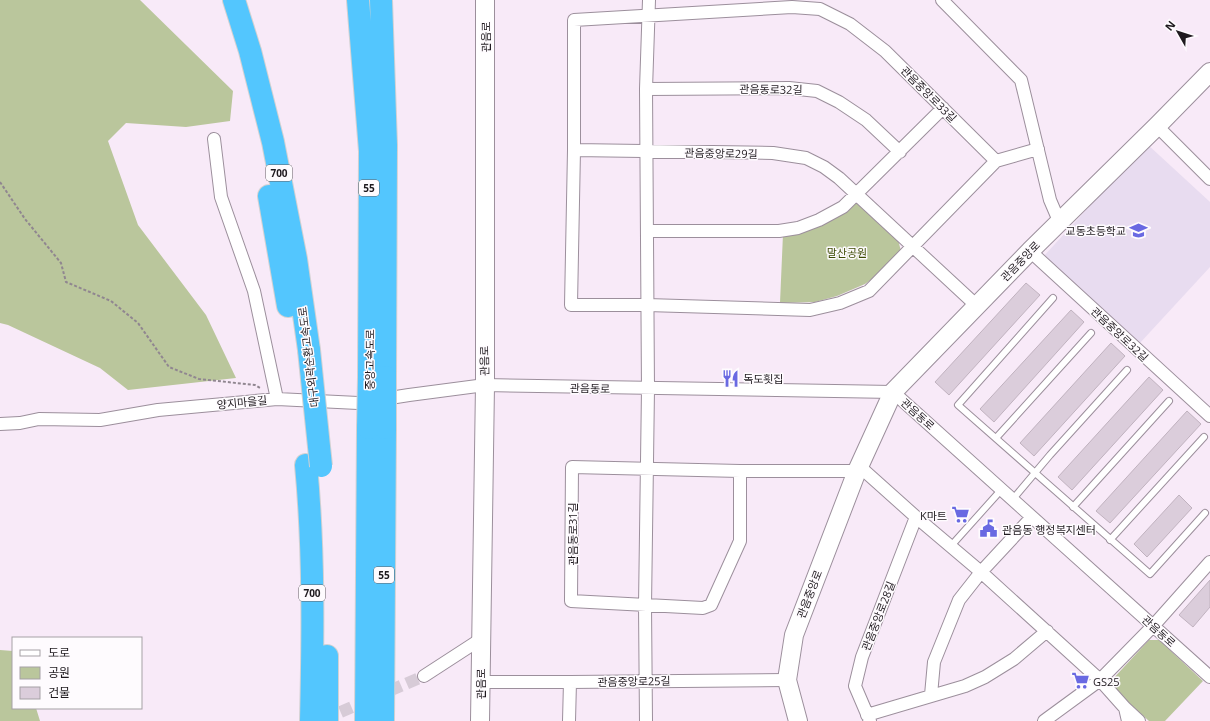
<svg xmlns="http://www.w3.org/2000/svg" width="1210" height="721" font-family="'Open Sans','Noto Sans KR',sans-serif">
<style>
.education{fill:#e8dcf0}
.green{fill:#bac69c}
.building{fill:#dbcddb;stroke:#c0b2bf}
.lines{fill:none;stroke-linecap:round;stroke-linejoin:round}
.minor-tunnel{stroke:#d7cbd7;stroke-width:12;stroke-dasharray:12 6;stroke-linecap:butt}
.service-casing{stroke:#9c8f9c;stroke-width:8}
.minor-casing{stroke:#9c8f9c;stroke-width:14}
.secondary-casing{stroke:#9c8f9c;stroke-width:20}
.motorway-casing{stroke:#d2d1d2;stroke-width:24}
.path{stroke:#908690;stroke-width:2;stroke-dasharray:3 2;stroke-linecap:butt}
.service{stroke:#fff;stroke-width:6}
.minor{stroke:#fff;stroke-width:12}
.secondary{stroke:#fff;stroke-width:18}
.motorway{stroke:#53c6fe;stroke-width:22}
.motorway-bridge-casing{stroke:#d2d1d2;stroke-width:24;stroke-linecap:butt}
.motorway-bridge{stroke:#53c6fe;stroke-width:22}
.labels{text-anchor:middle;dominant-baseline:central;stroke-width:3;stroke-linejoin:round;paint-order:stroke}
.shield{fill:#fefbfe;stroke:#625e62;stroke-width:1}
.shield-label{font-size:10px;font-weight:bold;fill:#1f1a1f}
.street-label{font-size:11px;fill:#1f1a1f;stroke:#fefbfe}
.poi-label{font-size:11px;fill:#1f1a1f;stroke:#fefbfe;text-anchor:start}
.park-label{font-size:11px;fill:#3e4c04;stroke:#fefbfe}
</style>
<rect width="100%" height="100%" fill="#f8eaf8"/>
<!-- education -->
<path class="education" d="M1147 144 1210 202V267L1139 344 1043 257Z"/>
<!-- green -->
<path class="green" d="M0 0H140L233 91 230 121 186 127 126 123 108 141 138 225 206 315 236 378 128 390 100 368 8 325 0 323Z
M861 203 898 240 901 251 876 276 865 284 837 296 815 302 780 303 783 234 808 231 833 218 852 204Z
M1149 640H1159L1203 681 1165 721H1149L1120 695 1110 682Z
M0 650 13 651V708H36L40 721H0Z"/>
<!-- building -->
<path class="building" d="M1026 283 1040 295 949 395 935 382Z
M1071 310 1084 322 994 422 980 409Z
M1111 343 1125 356 1034 456 1020 443Z
M1149 377 1163 390 1072 490 1058 477Z
M1187 411 1201 424 1110 523 1096 511Z
M1179 495 1192 508 1147 557 1134 544Z
M1210 580V607L1193 627 1179 615Z"/>
<g class="lines">
<!-- minor-tunnel -->
<path class="minor-tunnel" d="M324 719 424 676"/>
<defs>
<path id="service" d="M1053 298 958 405 1150 574 1205 513
M996 438 1091 333
M1013 499 1050 455 1127 370
M1073 507 1169 401
M1110 540 1204 437
M950 547 1002 489"/>
<path id="minor" d="M942 0 1021 80 1050 200 1059 221
M646 89 789 88 817 91 839 102 866 120 900 152
M1157 126 1210 179
M214 139 221 197 254 291 277 399
M574 150 773 153 806 158 824 167 839 178 977 306
M996 161 885 51 850 24 820 9 792 7 574 20V150L571 305H647L810 310 840 303 869 291 996 161 1038 149
M647 231H779L798 228 819 220 843 207 943 108
M1030 251 1210 416
M0 424 20 423 39 419 100 420 158 410 277 399 358 403 409 395 485 385 893 392 1210 677
M859 466 916 517 981 572 1100 680 1125 708 1128 721
M740 471V541L711 605 703 608 571 601 572 467 740 471H857
M424 676 481 639
M480 682H570L787 680
M931 695 934 662 959 600 981 572 1032 517
M1125 708 1139 721
M867 715 965 686 985 677 1014 659 1047 631
M569 721 570 682
M646 721 645 606 648 389 646 89 649 0
M870 721 855 686 862 657 916 517
M1044 721 1100 680 1154 625 1210 562"/>
<path id="secondary" d="M480 721 485 385V0
M798 721 787 680 794 635 857 471 893 392 1030 251 1157 126 1210 72"/>
<path id="motorway" d="M234 0 250 51 273 142 296 259 309 350
M358 0 370 151 369 377
M381 0 386 145 385 377
M269 196 288 306
M306 465C314 550 313 636 311 721
M327 656V721
M366 721 368 428
M383 721 385 428"/>
</defs>
<!-- service casing -->
<use href="#service" class="service-casing"/>
<!-- minor casing -->
<use href="#minor" class="minor-casing"/>
<!-- secondary casing -->
<use href="#secondary" class="secondary-casing"/>
<!-- motorway casing -->
<use href="#motorway" class="motorway-casing"/>
<!-- path -->
<path class="path" d="M0 182 25 219 61 263 66 282 111 301 138 323 169 367 199 379 255 385 260 388"/>
<!-- service -->
<use href="#service" class="service"/>
<!-- minor -->
<use href="#minor" class="minor"/>
<!-- secondary -->
<use href="#secondary" class="secondary"/>
<!-- motorway -->
<use href="#motorway" class="motorway"/>
<defs>
<path id="motorway-bridge" d="M309 350 321 466
M385 377V428
M368 428 369 377"/>
</defs>
<!-- motorway-bridge casing -->
<use href="#motorway-bridge" class="motorway-bridge-casing"/>
<!-- motorway-bridge -->
<use href="#motorway-bridge" class="motorway-bridge"/>
</g>
<!-- icons -->
<defs>
<symbol id="school-bare" viewBox="-9 -9 18 18"><path d="M0-5L7-2L0 1L-7-2ZM-4 1L0 2.5L4 1V4Q0 6-4 4Z" fill="#6969e2" stroke="#fefbfe" stroke-width="2.5" paint-order="stroke"/></symbol>
<symbol id="restaurant-bare" viewBox="-9 -9 18 18"><path d="M-5-6h1v4h1v-4h1v4h1v-4h1v5L-1.5 .5V6h-2V.5L-5-1ZM5-6V6H3V1.5H1.5Q1.5-4 5-6Z" fill="#6969e2" stroke="#fefbfe" stroke-width="2.5" paint-order="stroke"/></symbol>
<symbol id="supermarket-bare" viewBox="-9 -9 18 18"><path d="M-6-5.5h2.5l.6 2H6L4.5 2H-2.5L-4.4-4H-6ZM-1.5 3.2a1.3 1.3 0 1 0 .1 0ZM3 3.2a1.3 1.3 0 1 0 .1 0Z" fill="#6969e2" stroke="#fefbfe" stroke-width="2.5" paint-order="stroke"/></symbol>
<symbol id="civic-bare" viewBox="-9 -9 18 18"><path d="M-.6-6.5H3V-4.5H.6V-3L4-1V1h2V6H-6V1h2V-1L-.6-3ZM-1.2 2.5V6h2.4V2.5Z" fill="#6969e2" stroke="#fefbfe" stroke-width="2.5" paint-order="stroke"/></symbol>
</defs>
<g fill-rule="evenodd">
<use href="#school-bare" x="1126" y="218" width="25" height="25"/>
<use href="#restaurant-bare" x="718" y="366" width="25" height="25"/>
<use href="#supermarket-bare" x="948" y="502" width="25" height="25"/>
<use href="#civic-bare" x="976" y="516" width="25" height="25"/>
<use href="#supermarket-bare" x="1068" y="668" width="25" height="25"/>
</g>
<g class="labels">
<!-- shield labels -->
<g class="shield">
<rect x="266" y="165" width="26" height="16" rx="3"/>
<rect x="359" y="180" width="20" height="16" rx="3"/>
<rect x="374" y="567" width="20" height="16" rx="3"/>
<rect x="299" y="585" width="26" height="16" rx="3"/>
</g>
<g class="shield-label">
<text x="279" y="173">700</text>
<text x="369" y="188">55</text>
<text x="384" y="575">55</text>
<text x="312" y="593">700</text>
</g>
<!-- street labels -->
<g class="street-label">
<text transform="translate(485 37) rotate(-90)">관음로</text>
<text transform="translate(771 89) rotate(1)">관음동로32길</text>
<text transform="translate(929 94) rotate(45)">관음중앙로33길</text>
<text transform="translate(721 153) rotate(1)">관음중앙로29길</text>
<text transform="translate(1020 261) rotate(-46)">관음중앙로</text>
<text transform="translate(1120 334) rotate(43)">관음중앙로32길</text>
<text transform="translate(308 357) rotate(-97)">대구외곽순환고속도로</text>
<text transform="translate(369 360) rotate(-90)">중앙고속도로</text>
<text transform="translate(484 361) rotate(-91)">관음로</text>
<text transform="translate(590 388) rotate(1)">관음동로</text>
<text transform="translate(242 402) rotate(-6)">양지마을길</text>
<text transform="translate(918 414) rotate(42)">관음동로</text>
<text transform="translate(572 534) rotate(-90)">관음동로31길</text>
<text transform="translate(809 594) rotate(-69)">관음중앙로</text>
<text transform="translate(878 616) rotate(-69)">관음중앙로28길</text>
<text transform="translate(1159 631) rotate(42)">관음동로</text>
<text transform="translate(634 681) rotate(-1)">관음중앙로25길</text>
<text transform="translate(480 684) rotate(-90)">관음로</text>
</g>
<!-- poi labels -->
<g class="poi-label">
<text x="1126" y="230" text-anchor="end">교동초등학교</text>
<text x="743" y="378">독도횟집</text>
<text x="947" y="515" text-anchor="end">K마트</text>
<text x="1002" y="529">관음동 행정복지센터</text>
<text x="1093" y="681">GS25</text>
</g>
<!-- park labels -->
<g class="park-label">
<text x="847" y="252">말산공원</text>
</g>
</g>
<!-- legend -->
<rect x="12" y="637" width="130" height="72" fill="#fefbfe" stroke="#a5a1a5"/>
<rect x="20" y="650" width="20" height="6" fill="#ffffff" stroke="#a5a1a5"/>
<text x="48" y="657" font-size="12" fill="#1f1a1f">도로</text>
<rect x="20" y="667" width="20" height="12" fill="#bac69c" stroke="#a5a1a5"/>
<text x="48" y="677" font-size="12" fill="#1f1a1f">공원</text>
<rect x="20" y="687" width="20" height="12" fill="#dbcddb" stroke="#a5a1a5"/>
<text x="48" y="697" font-size="12" fill="#1f1a1f">건물</text>
<!-- north arrow -->
<g transform="translate(1178 32) rotate(309)" stroke="#fefbfe" stroke-width="3" paint-order="stroke">
<path d="M0-3L7 15L0 10L-7 15Z" fill="#1f1a1f"/>
<text y="-6" font-size="11" font-weight="bold" text-anchor="middle" fill="#1f1a1f">N</text>
</g>
</svg>
